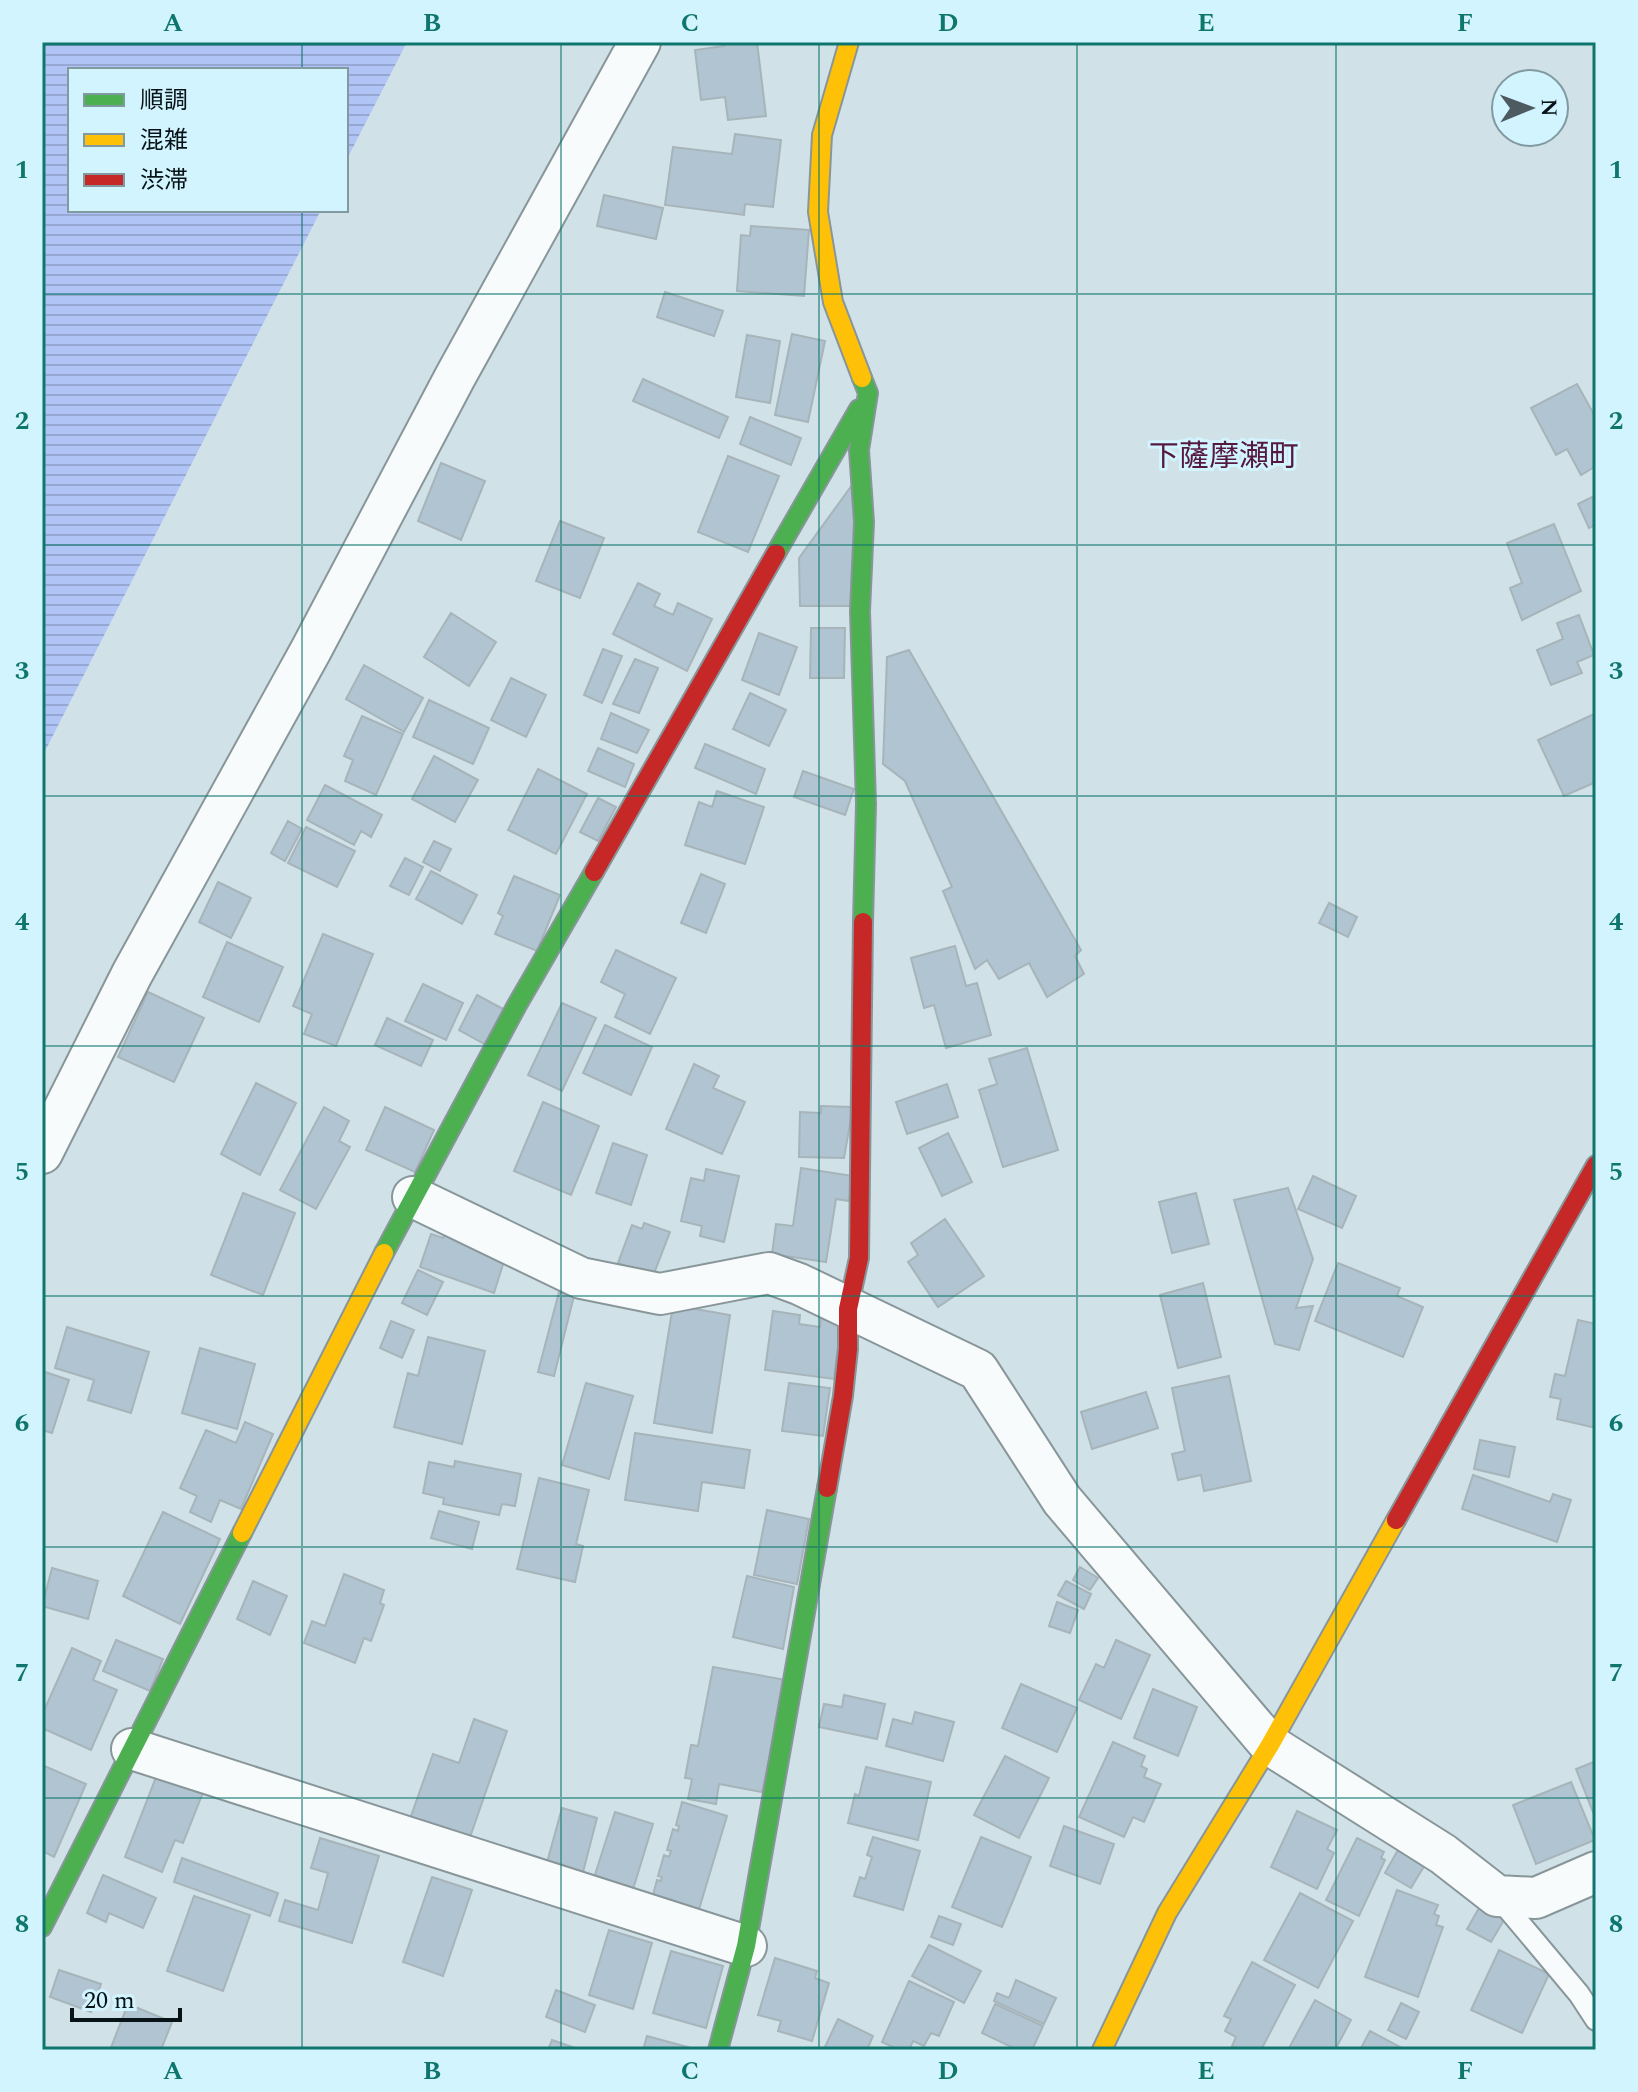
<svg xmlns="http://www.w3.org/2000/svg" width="1638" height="2092" font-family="Spectral,'Noto Sans JP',serif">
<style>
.water{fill:url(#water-rules)}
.building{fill:#b1c4d1;stroke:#a7b4ba;stroke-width:2}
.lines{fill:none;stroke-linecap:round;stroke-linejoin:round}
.lane-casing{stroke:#88969a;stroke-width:24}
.street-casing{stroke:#88969a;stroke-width:44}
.fast-casing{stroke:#88969a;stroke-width:22}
.slow-casing{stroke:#88969a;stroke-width:22}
.jam-casing{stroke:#88969a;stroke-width:22}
.lane{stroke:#f8fbfc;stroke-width:20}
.street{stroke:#f8fbfc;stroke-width:40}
.fast{stroke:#4caf50;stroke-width:18}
.slow{stroke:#ffc107;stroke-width:18}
.jam{stroke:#c62828;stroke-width:18}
.grid{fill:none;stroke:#0f766e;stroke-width:2;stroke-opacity:0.55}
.labels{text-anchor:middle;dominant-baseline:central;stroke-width:6;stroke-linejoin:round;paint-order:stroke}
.quarter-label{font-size:30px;fill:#56193e;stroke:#d2f4ff}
.neatline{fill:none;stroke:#0f766e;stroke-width:3}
.grid-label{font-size:26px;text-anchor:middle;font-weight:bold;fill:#0f766e}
</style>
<defs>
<pattern id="water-rules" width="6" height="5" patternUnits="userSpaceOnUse" patternTransform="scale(2)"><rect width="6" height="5" fill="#b0c4f5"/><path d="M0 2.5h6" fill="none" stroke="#96a8d1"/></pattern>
</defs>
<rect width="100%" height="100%" fill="#d0e2e8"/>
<!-- water -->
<path class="water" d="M42 42H407L346 161V70H70V210H321L42 757Z"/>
<!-- building -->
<path class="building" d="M724 42H757L766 116 728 120 725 97 701 100 695 50 724 46Z
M735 134 781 140 773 207 745 204 744 215 665 205 673 147 732 154Z
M604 195 663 208 656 239 597 226Z
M751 226 809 230 804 296 737 291 741 235 750 236Z
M665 292 723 311 714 336 657 317Z
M792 334 825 341 808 422 775 415Z
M747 335 780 341 770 403 736 397Z
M643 379 728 417 719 438 633 401Z
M1577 384 1596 418V466L1581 475 1567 449 1556 455 1531 408Z
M750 417 801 438 791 465 740 444Z
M728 456 779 476 748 552 698 532Z
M441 463 485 481 461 540 418 521Z
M855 481V606H800L799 558Z
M1596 495V524L1589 528 1578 504Z
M560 521 604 538 580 598 536 581Z
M1554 524 1581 591 1522 620 1510 588 1522 583 1507 543Z
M638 583 660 594 654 606 673 615 678 603 712 619 687 671 613 634Z
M451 613 496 642 469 686 424 657Z
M1579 615 1594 655 1577 662 1582 673 1551 685 1537 650 1563 639 1557 623Z
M811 628H845L844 678H810Z
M759 633 797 647 779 695 742 680Z
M603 649 622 656 602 703 584 695Z
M909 650 1081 950 1075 956 1084 974 1047 997 1029 963 999 979 987 960 975 969 943 891 952 887 905 781 883 764 887 657Z
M635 659 658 668 639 713 613 704Z
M364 665 423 698 404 732 346 699Z
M511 678 546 695 526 737 491 720Z
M750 693 786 710 769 746 733 729Z
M429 700 489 728 473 764 413 737Z
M611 713 649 730 637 753 601 739Z
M1596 713V782L1564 796 1538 740Z
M362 716 403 734 376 795 345 781 353 760 344 756Z
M705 744 765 769 756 794 695 768Z
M598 748 634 764 625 787 588 771Z
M434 756 478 780 455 822 412 799Z
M538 769 587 794 556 854 508 830Z
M803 771 854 789 845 815 794 797Z
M325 785 382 815 371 837 361 831 354 845 307 820Z
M717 791 764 807 745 864 685 845 699 802 712 807Z
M598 798 616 807 598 841 580 832Z
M288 821 302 829 285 861 271 853Z
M306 827 355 851 337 887 288 863Z
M434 841 451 849 440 871 423 862Z
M405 858 423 867 409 895 390 886Z
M431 871 477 895 462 924 416 899Z
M701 874 725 884 706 933 681 923Z
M514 876 560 895 537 951 495 934 503 916 498 913Z
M218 882 251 898 231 938 199 922Z
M1329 903 1357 917 1348 937 1319 923Z
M323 934 373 954 336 1046 304 1034 312 1014 293 1006Z
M227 942 283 967 259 1022 203 997Z
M955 946 966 986 977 983 991 1035 946 1048 934 1005 924 1008 911 958Z
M616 950 676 978 650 1034 615 1017 625 994 601 982Z
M423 984 463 1003 446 1040 405 1021Z
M148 992 204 1018 174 1082 118 1057Z
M477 995 505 1010 486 1045 459 1030Z
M562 1003 596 1018 562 1091 528 1075Z
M387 1018 433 1040 421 1066 375 1045Z
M605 1025 652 1047 631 1095 583 1073Z
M1027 1048 1058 1150 1003 1167 979 1090 997 1084 989 1059Z
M694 1064 719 1076 713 1088 745 1102 722 1154 666 1129Z
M256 1083 296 1103 260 1175 221 1154Z
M947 1084 958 1117 907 1134 896 1102Z
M543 1102 599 1126 571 1195 514 1171Z
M821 1106 853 1107 844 1158 799 1157 800 1112 821 1113Z
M324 1107 349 1121 339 1141 350 1147 316 1209 280 1190Z
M385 1107 434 1130 415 1172 366 1150Z
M948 1133 972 1182 942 1196 919 1148Z
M613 1143 647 1155 631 1205 596 1193Z
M801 1168 853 1176 849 1201 836 1199 826 1262 772 1254 776 1224 793 1226Z
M706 1169 739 1176 724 1242 700 1236 702 1226 681 1221 691 1178 704 1181Z
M1313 1176 1356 1196 1342 1228 1298 1209Z
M1288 1188 1313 1259 1296 1308 1313 1306 1299 1350 1275 1344 1234 1200Z
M243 1193 295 1213 263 1295 211 1275Z
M1196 1193 1209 1244 1172 1253 1159 1202Z
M945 1219 984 1276 938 1307 908 1262 918 1255 911 1243Z
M644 1223 670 1232 653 1276 618 1263 632 1225 642 1229Z
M446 1230 505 1258 494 1293 420 1267 431 1234 443 1238Z
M1338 1263 1400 1288 1397 1296 1423 1307 1403 1357 1315 1321Z
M418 1270 443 1282 427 1315 402 1303Z
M1203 1283 1221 1357 1178 1368 1160 1295Z
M559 1292 574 1296 554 1376 538 1372Z
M673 1305 730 1315 712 1433 654 1423Z
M773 1311 800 1315 799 1324 820 1327 821 1314 842 1316 834 1379 765 1370Z
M1578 1320 1596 1324V1428L1557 1419 1561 1399 1550 1397 1555 1374 1565 1376Z
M391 1321 414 1330 402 1358 380 1348Z
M67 1327 149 1352 131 1413 88 1400 94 1380 55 1368Z
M428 1337 485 1351 462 1444 394 1427 408 1373 418 1376Z
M200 1348 255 1364 237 1429 182 1413Z
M42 1371 69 1380 52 1433 42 1430Z
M1229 1376 1251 1481 1204 1491 1201 1475 1178 1480 1172 1454 1185 1451 1172 1388Z
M586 1383 633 1396 609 1479 562 1465Z
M789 1383 830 1388 823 1436 782 1431Z
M1146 1392 1158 1428 1092 1449 1081 1412Z
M245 1422 273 1434 241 1509 220 1500 211 1522 190 1512 197 1496 180 1488 206 1430 236 1443Z
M635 1433 750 1450 744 1488 702 1482 698 1511 625 1500Z
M1480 1440 1515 1447 1509 1477 1474 1469Z
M455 1461 521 1474 515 1506 502 1504 499 1515 443 1504 444 1498 423 1493 429 1462 454 1467Z
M1473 1475 1550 1502 1553 1494 1571 1500 1557 1542 1462 1509Z
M539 1478 589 1490 576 1544 583 1546 575 1582 517 1569Z
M767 1510 809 1519 797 1584 754 1575Z
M439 1511 479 1522 472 1549 431 1538Z
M163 1512 220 1539 180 1624 123 1596Z
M1080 1567 1098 1578 1090 1590 1073 1580Z
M52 1568 98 1581 88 1619 42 1606Z
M344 1574 384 1590 380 1603 384 1605 371 1641 364 1638 355 1663 304 1643 312 1621 325 1626Z
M747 1576 794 1587 783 1649 733 1637Z
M253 1581 287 1596 270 1635 237 1619Z
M1066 1581 1091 1594 1084 1609 1058 1595Z
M1057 1602 1078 1610 1070 1633 1049 1626Z
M116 1640 163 1659 150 1691 103 1671Z
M1116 1640 1150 1655 1121 1719 1079 1700 1096 1664 1104 1668Z
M72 1648 101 1661 93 1680 117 1690 91 1750 42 1728V1715Z
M713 1667 786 1680 762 1792 719 1784 716 1804 688 1799 692 1779 685 1778 691 1745 698 1746Z
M1021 1684 1077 1708 1057 1752 1002 1728Z
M1153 1689 1197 1707 1178 1756 1134 1738Z
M844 1695 885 1704 877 1739 819 1727 824 1704 842 1707Z
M915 1712 954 1722 943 1761 886 1746 893 1719 912 1724Z
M474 1719 507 1731 469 1840 410 1819 433 1754 459 1763Z
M1113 1742 1145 1756 1141 1766 1147 1769 1144 1777 1161 1784 1144 1822 1133 1817 1124 1837 1079 1817Z
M1005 1756 1049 1778 1019 1838 974 1815Z
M1596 1761V1820L1576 1769Z
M42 1765 86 1784 54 1857 42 1851Z
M866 1767 931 1782 918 1840 848 1823 855 1794 859 1796Z
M158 1772 204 1790 183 1843 175 1840 162 1872 125 1857Z
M1571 1782 1595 1840 1536 1864 1513 1805Z
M682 1802 727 1816 697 1916 651 1902 657 1880 661 1881 662 1877 658 1876 664 1855 669 1857 671 1851 667 1850 673 1829 678 1831 679 1826 676 1825Z
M562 1808 597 1818 582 1876 546 1866Z
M1297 1811 1337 1830 1327 1849 1334 1853 1317 1889 1271 1867Z
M615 1812 653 1824 631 1896 592 1884Z
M1064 1826 1114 1844 1100 1884 1050 1866Z
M873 1837 920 1851 903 1910 854 1896 860 1877 865 1879 872 1857 867 1855Z
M981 1837 1031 1857 1002 1927 952 1907Z
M320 1838 379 1856 352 1943 279 1921 285 1900 318 1910 328 1873 311 1868Z
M1357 1838 1384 1852 1381 1858 1385 1860 1359 1916 1326 1900Z
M1399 1848 1426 1863 1411 1888 1385 1873Z
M182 1858 278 1893 270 1916 174 1882Z
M103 1875 156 1898 143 1928 109 1913 106 1922 87 1913Z
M432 1877 472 1890 443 1976 403 1962Z
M1397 1890 1438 1905 1434 1914 1439 1916 1436 1925 1443 1927 1418 1997 1365 1977Z
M1300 1893 1353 1921 1318 1988 1264 1960Z
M194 1896 250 1915 223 1991 167 1971Z
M1484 1899 1508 1913 1491 1942 1467 1929Z
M939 1916 961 1924 953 1945 931 1937Z
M609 1930 652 1943 633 2009 589 1995Z
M929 1945 981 1971 964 2003 912 1976Z
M1499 1950 1549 1974 1522 2033 1471 2010Z
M671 1951 723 1966 706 2028 653 2013Z
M775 1958 817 1971 815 1978 829 1983 812 2041 778 2031 781 2021 758 2015Z
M1252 1962 1295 1985 1261 2050H1240L1232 2046 1236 2037 1225 2031 1231 2019 1224 2016Z
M59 1970 101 1984 91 2012 50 1997Z
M1016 1980 1056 1998 1044 2024 994 2001 997 1993 1009 1998Z
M909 1981 954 2002 939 2036 931 2033 924 2046 913 2041 909 2050H899L882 2042Z
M556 1990 595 2005 585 2032 546 2017Z
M1315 2000 1351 2020 1335 2050H1293L1289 2048Z
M1401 2003 1419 2012 1406 2039 1388 2030Z
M128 2004 172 2022 161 2050H110Z
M995 2004 1043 2026 1032 2050H1018L982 2033Z
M838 2019 873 2036 867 2050 824 2049Z
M1370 2031 1404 2049V2050H1360Z
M647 2036 695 2049 694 2050H643Z
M552 2040 581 2050H548Z"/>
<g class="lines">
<defs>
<path id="lane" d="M1497 1896 1579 1994 1596 2020"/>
<path id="street" d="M42 1153 132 974 311 650 455 377 640 42
M413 1197 581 1278 660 1294 769 1273 799 1284 978 1370 1062 1500 1270 1745 1443 1854 1497 1896 1536 1898 1596 1872
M132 1749 746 1946"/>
<path id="fast" d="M862 378 868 393 859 450 864 522 860 611 866 804 863 922
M776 553 859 409
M384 1253 517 1005 594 872
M42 1927 242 1533
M718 2050 746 1946 827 1488"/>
<path id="slow" d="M849 42 822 135 818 212 833 302 862 378
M242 1533 384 1253
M1102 2050 1167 1913 1270 1745 1396 1520"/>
<path id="jam" d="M594 872 776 553
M827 1488 843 1396 848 1349V1309L859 1258 863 922
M1396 1520 1596 1165"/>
</defs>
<!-- lane casing -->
<use href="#lane" class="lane-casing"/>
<!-- street casing -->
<use href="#street" class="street-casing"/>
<!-- fast casing -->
<use href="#fast" class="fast-casing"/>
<!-- slow casing -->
<use href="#slow" class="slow-casing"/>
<!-- jam casing -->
<use href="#jam" class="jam-casing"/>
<!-- lane -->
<use href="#lane" class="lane"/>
<!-- street -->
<use href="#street" class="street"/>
<!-- fast -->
<use href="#fast" class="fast"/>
<!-- slow -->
<use href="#slow" class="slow"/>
<!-- jam -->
<use href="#jam" class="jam"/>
</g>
<!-- grid -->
<path class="grid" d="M302 42V70M561 42V2050M819 42V2050M1077 42V2050M1336 42V2050M302 210V2050M42 294H1596M42 545H1596M42 796H1596M42 1046H1596M42 1296H1596M42 1547H1596M42 1798H1596"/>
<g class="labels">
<!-- quarter labels -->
<g class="quarter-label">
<text x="1224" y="457">下薩摩瀬町</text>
</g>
</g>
<!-- border -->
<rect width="1638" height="2092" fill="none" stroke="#d2f4ff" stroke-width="88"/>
<!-- legend -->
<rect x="68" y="68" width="280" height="144" fill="#d2f4ff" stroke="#819aa2" stroke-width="2"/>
<rect x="84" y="94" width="40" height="12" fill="#4caf50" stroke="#819aa2" stroke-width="2"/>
<text x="140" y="108" font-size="24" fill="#071317">順調</text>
<rect x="84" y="134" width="40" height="12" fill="#ffc107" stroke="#819aa2" stroke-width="2"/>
<text x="140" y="148" font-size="24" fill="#071317">混雑</text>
<rect x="84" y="174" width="40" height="12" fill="#c62828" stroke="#819aa2" stroke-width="2"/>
<text x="140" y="188" font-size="24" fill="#071317">渋滞</text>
<!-- north arrow -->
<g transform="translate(1530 108) rotate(89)"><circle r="38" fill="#d2f4ff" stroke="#819aa2" stroke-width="2"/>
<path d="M0-6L14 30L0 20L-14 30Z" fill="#4d5b60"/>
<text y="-12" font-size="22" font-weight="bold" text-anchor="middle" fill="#071317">N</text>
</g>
<!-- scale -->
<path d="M72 2008v12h108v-12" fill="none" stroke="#071317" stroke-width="4"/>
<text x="84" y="2008" font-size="24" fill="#071317" stroke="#d2f4ff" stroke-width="6" paint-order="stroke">20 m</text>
<rect x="44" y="44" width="1550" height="2004" class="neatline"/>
<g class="grid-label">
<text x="173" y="31">A</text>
<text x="432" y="31">B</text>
<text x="690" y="31">C</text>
<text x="948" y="31">D</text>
<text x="1206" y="31">E</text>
<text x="1465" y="31">F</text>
<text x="22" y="178">1</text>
<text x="1616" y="178">1</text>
<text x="22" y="429">2</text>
<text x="1616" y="429">2</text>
<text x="22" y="679">3</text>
<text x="1616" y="679">3</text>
<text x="22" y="930">4</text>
<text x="1616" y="930">4</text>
<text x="22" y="1180">5</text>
<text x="1616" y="1180">5</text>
<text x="22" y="1431">6</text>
<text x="1616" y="1431">6</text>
<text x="22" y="1681">7</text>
<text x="1616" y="1681">7</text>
<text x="22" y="1932">8</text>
<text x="1616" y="1932">8</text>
<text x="173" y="2079">A</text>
<text x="432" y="2079">B</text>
<text x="690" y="2079">C</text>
<text x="948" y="2079">D</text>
<text x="1206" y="2079">E</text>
<text x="1465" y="2079">F</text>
</g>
</svg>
